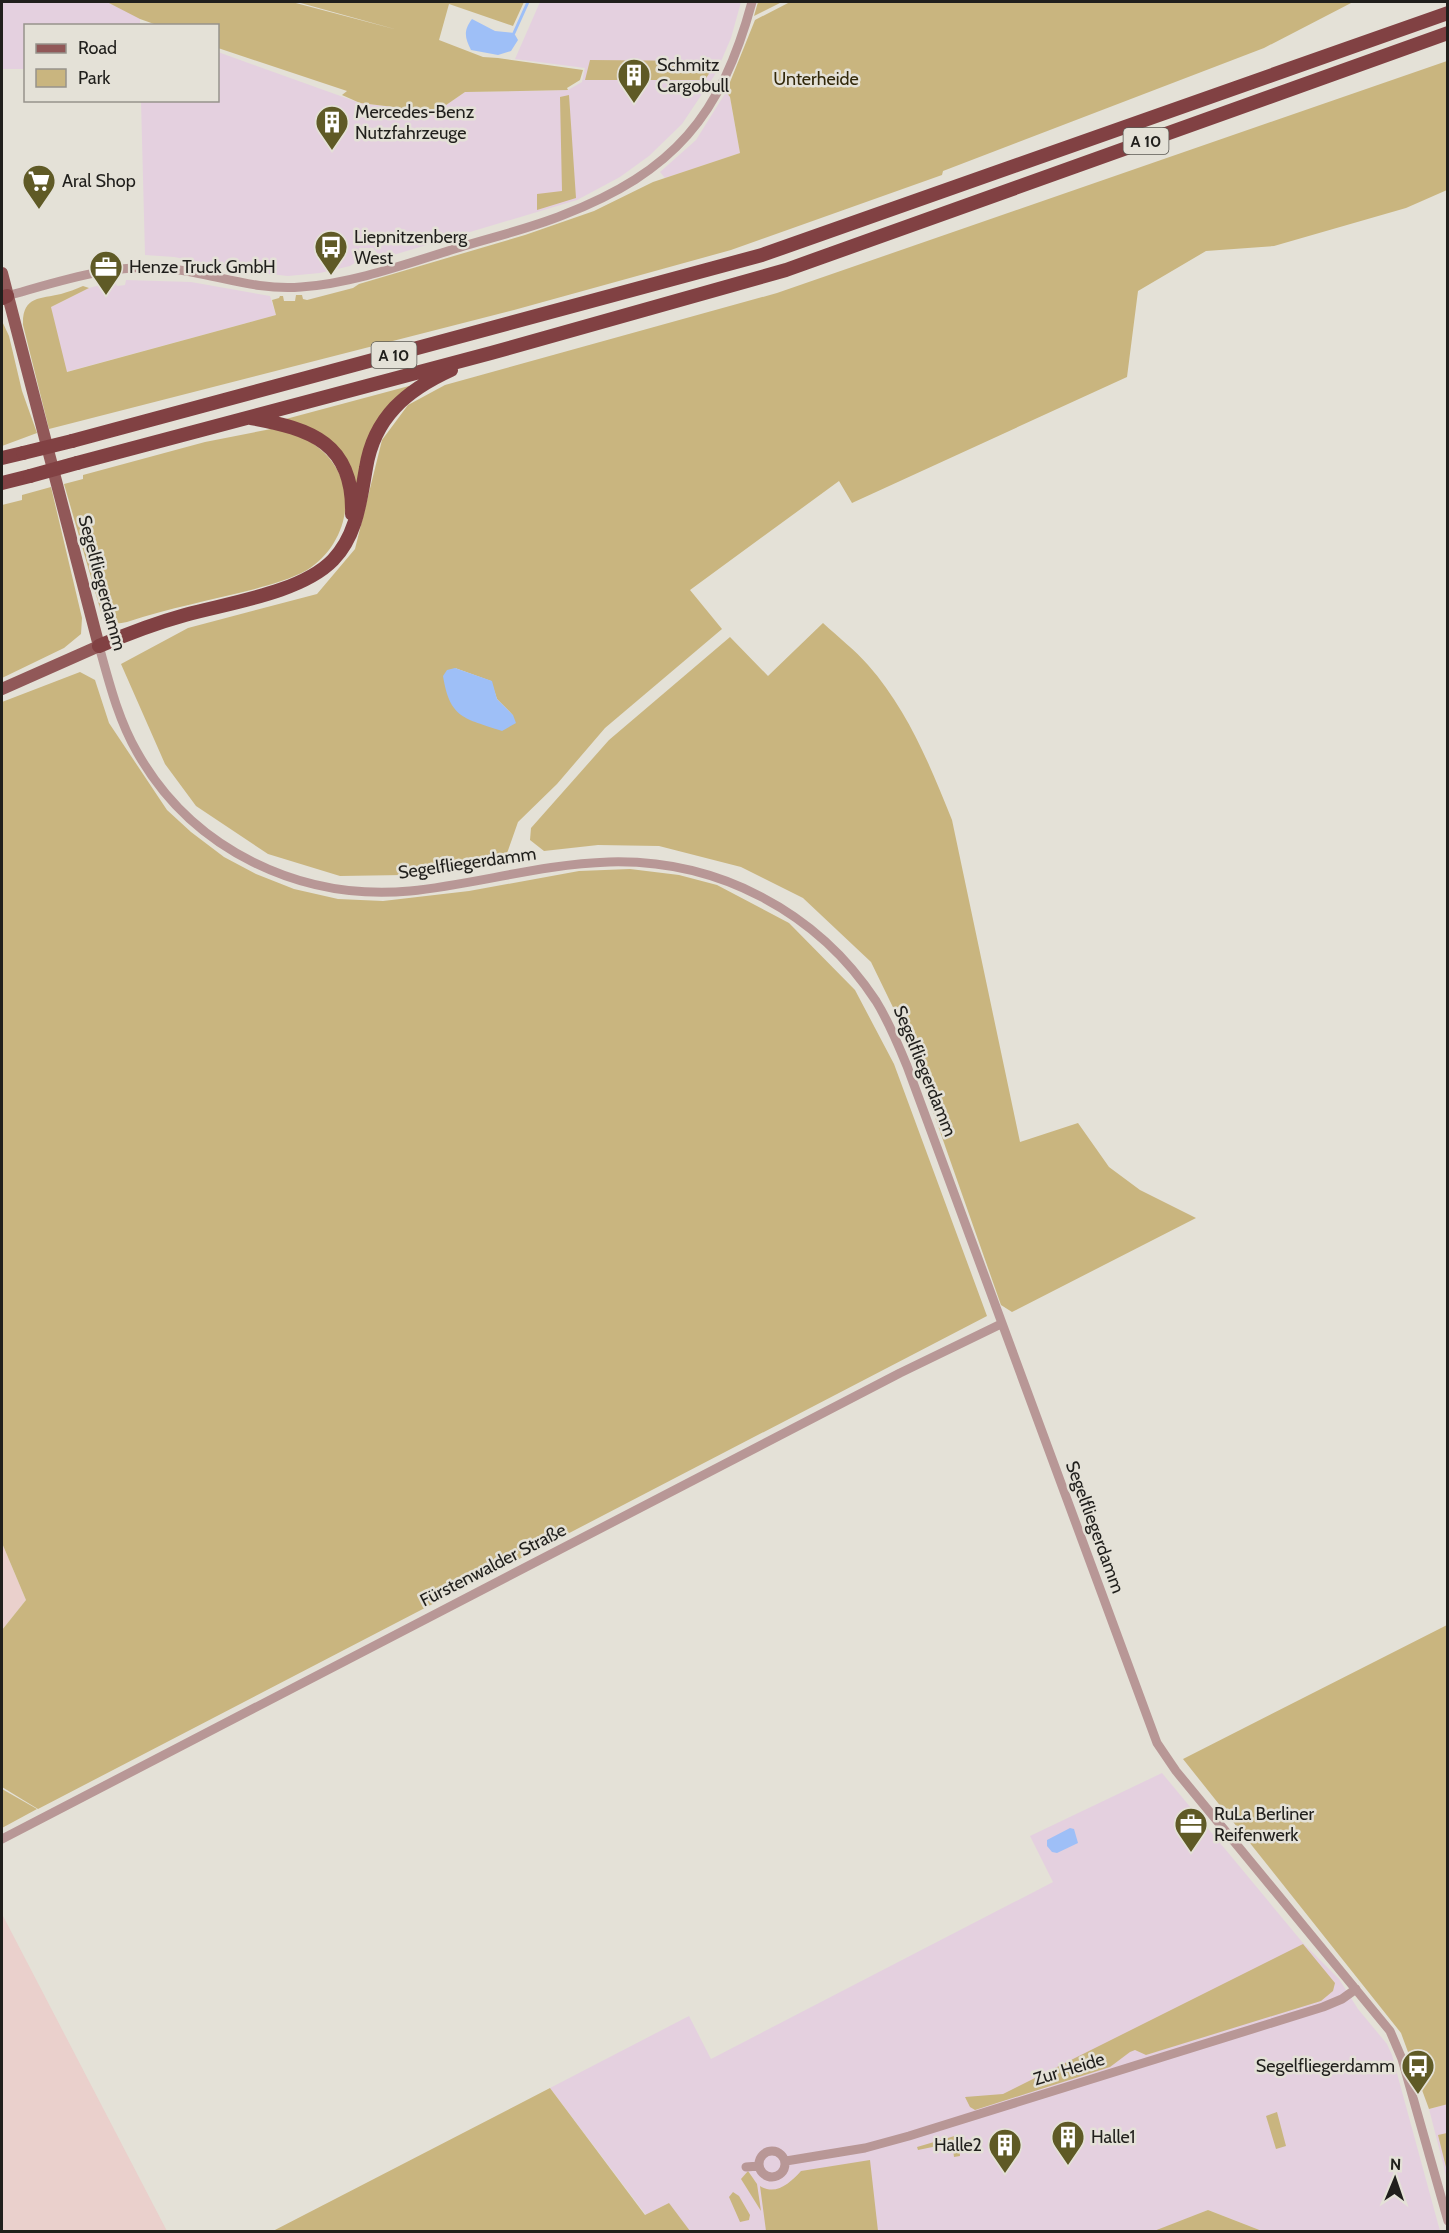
<svg xmlns="http://www.w3.org/2000/svg" width="1449" height="2233" font-family="Cabin,sans-serif">
<style>
.commercial{fill:#e4d0df}
.industrial{fill:#ead0cc}
.green{fill:#c9b57f;fill-rule:evenodd}
.water{fill:#9ebff7}
.lines{fill:none;stroke-linecap:round;stroke-linejoin:round}
.stream{stroke:#9ebff7;stroke-width:3}
.minor{stroke:#b89796;stroke-width:9}
.major{stroke:#915858;stroke-width:12}
.highway{stroke:#814143;stroke-width:14}
.highway-bridge{stroke:#814143;stroke-width:14}
.labels{text-anchor:middle;dominant-baseline:central;stroke-width:5;stroke-linejoin:round;paint-order:stroke}
.shield{fill:#e4e1d7;stroke:#5b5954;stroke-width:1.5}
.shield-label{font-size:16px;font-weight:bold;fill:#201f1c}
.poi-label{font-size:18px;fill:#201f1c;stroke:#e4e1d7;text-anchor:start}
.park-label{font-size:18px;fill:#32280a;stroke:#e4e1d7}
.street-label{font-size:18px;fill:#201f1c;stroke:#e4e1d7}
</style>
<rect width="100%" height="100%" fill="#e4e1d7"/>
<!-- commercial -->
<path class="commercial" d="M2 2H107L137 16 140 19V25L26 26 25 69H2Z
M540 2H741L731 38 716 73 682 124 649 156 620 177 577 200 390 256 378 254 373 248H359L356 262 350 266 320 273 288 276 260 273 174 257 145 255 141 101 218 100V52L360 103 436 112 465 92 568 90 582 82 585 68 515 59Z
M726 92 730 97 740 153 665 178 660 172 696 140Z
M126 280 191 282 270 296 276 315 66 372 51 307 89 288 115 281 117 286 125 285Z
M1162 1773 1303 1943 1339 1979 1358 2009 1387 2044 1392 2055 1440 2231H1262L1208 2210 1154 2232 658 2231 550 2088 689 2016 711 2059 1053 1882 1030 1836Z
M1447 2104V2179L1429 2109Z"/>
<!-- industrial -->
<path class="industrial" d="M2 1543 26 1600 2 1630Z
M2 1914 167 2231H2Z"/>
<!-- green -->
<path class="green" d="M107 2H292L398 30 297 2H524L513 26 449 4 439 40 483 57 498 58 583 70 580 80 567 88 568 90 465 92 436 112 360 103 342 95 347 91 218 48V26L157 25 140 19Z
M758 2H782L754 16Z
M790 2H1353L1264 48 943 171 942 175 731 250 514 310 49 429 23 325C22 296 40 299 61 294 68 292 76 289 83 286L89 288 51 307 67 372 276 315 272 300 279 298 280 296H283L284 301H295L296 295H302L303 299 307 300 353 288 359 284 525 235 594 211 653 182 740 153 730 97 726 92 755 20Z
M590 60 717 61 705 80H585Z
M1447 61V190L1406 208 1274 246 1206 251 1138 291 1127 377 852 503 839 481 690 590 722 629 605 728 557 784 518 822 504 862 459 871 404 875 340 876 268 854 196 806 165 764 121 664 188 628 317 594 355 549 382 440 408 405 445 385 777 293ZM455 668 491 681 497 699 513 715Z
M569 95 576 198 537 210V194L562 191 560 97Z
M2 321 9 336 22 391 37 433 2 446Z
M409 386 410 388 392 402 358 498 346 464 282 420Z
M271 429C301 433 327 447 340 475 355 510 338 551 307 570 291 579 272 584 255 589 212 600 169 608 127 622 114 625 107 624 101 612L64 484 83 479V475L205 442Z
M51 487 82 618 81 634 64 648 2 678V505L22 500V495Z
M823 623C838 637 855 650 868 665 907 709 930 765 952 820L1020 1142 1078 1123 1109 1167 1140 1190 1196 1218 1012 1312 1001 1305 905 1032 871 962 803 898 741 867 659 846 598 845 544 851 530 840 531 828 609 740 730 637 768 676Z
M80 672 95 680 109 723 167 810 191 832 224 857 256 874 294 889 338 899 383 901 469 891 579 871 630 869 679 875 717 885 789 923 855 990 894 1064 987 1316 38 1809 2 1787V1630L26 1600 2 1543V702Z
M1447 1625 1448 2104 1429 2109 1401 2033 1183 1759Z
M2 1789 37 1809 2 1828Z
M1303 1944 1335 1983 1333 1991 1321 2001 1146 2055 1135 2050 1130 2052 1110 2067 975 2110 970 2107 965 2097 1003 2094Z
M550 2088 645 2215 669 2203 690 2231H273Z
M1277 2112 1286 2146 1276 2149 1266 2116Z
M1447 2133H1448L1447 2171 1438 2135Z
M958 2135 960 2156 954 2157 952 2143 918 2150 917 2147Z
M870 2160 878 2231H766L760 2186C776 2196 790 2183 801 2171Z
M748 2171 757 2184 761 2211 741 2179Z
M733 2192 739 2196 750 2215 749 2220 740 2222 729 2197Z
M1208 2210 1262 2231H1154Z"/>
<!-- water -->
<path class="water" d="M472 19 495 31 514 33 518 40 511 51 498 55 471 50C465 38 463 31 472 19Z
M455 668 492 681 497 699 513 715 516 723 502 731C464 718 450 719 443 676L447 670Z
M1070 1828 1074 1829 1078 1843 1057 1853 1052 1852 1047 1846V1840Z"/>
<g class="lines">
<!-- stream -->
<path class="stream" d="M514 33 528 2"/>
<!-- minor -->
<path class="minor" d="M7 296C61 281 115 262 172 269 215 274 257 291 301 287 356 283 411 262 464 246 497 236 531 228 563 215 674 172 721 116 752 2
M99 646C109 682 118 719 137 752 192 850 300 901 410 891 477 884 542 864 609 862 717 859 817 911 876 1001 889 1022 898 1044 907 1066L1157 1743 1176 1771 1390 2031 1402 2059 1448 2221
M2 1839 900 1373 1001 1324
M759 2164a13 13 0 1 1 26 0a13 13 0 1 1-26 0Z
M786 2161 865 2148 909 2136 1323 2007 1342 1999 1356 1989
M746 2167 759 2166"/>
<!-- major -->
<path class="major" d="M2 273 99 646 2 689"/>
<!-- highway -->
<path class="highway" d="M2 298 7 296
M251 418C311 429 354 443 352 514
M72 441 762 255 1448 13
M2 458 23 453
M77 463 491 353 786 270 1448 33
M2 483 30 476
M99 646C127 634 156 623 185 615 228 603 301 593 333 560 357 535 360 501 366 468 374 417 407 390 451 370"/>
<!-- highway-bridge -->
<path class="highway-bridge" d="M23 453 72 441
M30 476 77 463"/>
</g>
<!-- icons -->
<defs>
<symbol id="building-pin" viewBox="-11 -11 22 30"><path d="M0 17L-7.5 6A9.5 9.5 0 1 1 7.5 6Z" fill="#5f5a26" stroke="#e4e1d7"/><path d="M-4-6H4V6H1V3H-1V6H-4ZM-2.5-4.3h1.7v1.8h-1.7ZM.8-4.3h1.7v1.8H.8ZM-2.5-1h1.7V.8h-1.7ZM.8-1h1.7V.8H.8Z" fill="#fff"/></symbol>
<symbol id="supermarket-pin" viewBox="-11 -11 22 30"><path d="M0 17L-7.5 6A9.5 9.5 0 1 1 7.5 6Z" fill="#5f5a26" stroke="#e4e1d7"/><path d="M-6-5.5h2.5l.6 2H6L4.5 2H-2.5L-4.4-4H-6ZM-1.5 3.2a1.3 1.3 0 1 0 .1 0ZM3 3.2a1.3 1.3 0 1 0 .1 0Z" fill="#fff"/></symbol>
<symbol id="bus-pin" viewBox="-11 -11 22 30"><path d="M0 17L-7.5 6A9.5 9.5 0 1 1 7.5 6Z" fill="#5f5a26" stroke="#e4e1d7"/><path d="M-5-6H5V4H4V6H2V4H-2V6H-4V4H-5ZM-3.5-4V0h7V-4ZM-3.5 1.2v1.5H-2V1.2ZM2 1.2v1.5H3.5V1.2Z" fill="#fff"/></symbol>
<symbol id="office-pin" viewBox="-11 -11 22 30"><path d="M0 17L-7.5 6A9.5 9.5 0 1 1 7.5 6Z" fill="#5f5a26" stroke="#e4e1d7"/><path d="M-6-3h4V-5.5h4V-3h4V5H-6ZM-1-4.5V-3h2v-1.5ZM-6 0V1H6V0Z" fill="#fff"/></symbol>
</defs>
<g fill-rule="evenodd">
<use href="#building-pin" x="615" y="56" width="38" height="52"/>
<use href="#building-pin" x="313" y="103" width="38" height="52"/>
<use href="#supermarket-pin" x="20" y="162" width="38" height="52"/>
<use href="#bus-pin" x="312" y="228" width="38" height="52"/>
<use href="#office-pin" x="87" y="248" width="38" height="52"/>
<use href="#office-pin" x="1172" y="1805" width="38" height="52"/>
<use href="#bus-pin" x="1399" y="2047" width="38" height="52"/>
<use href="#building-pin" x="1049" y="2118" width="38" height="52"/>
<use href="#building-pin" x="986" y="2126" width="38" height="52"/>
</g>
<g class="labels">
<!-- shield labels -->
<g class="shield">
<rect x="1123.5" y="128" width="45" height="26" rx="4.5"/>
<rect x="371.5" y="342" width="45" height="26" rx="4.5"/>
</g>
<g class="shield-label">
<text x="1146" y="141">A 10</text>
<text x="394" y="355">A 10</text>
</g>
<!-- poi labels -->
<g class="poi-label">
<text x="657" y="65">Schmitz<tspan x="657" dy="21">Cargobull</tspan></text>
<text x="355" y="112">Mercedes-Benz<tspan x="355" dy="21">Nutzfahrzeuge</tspan></text>
<text x="62" y="181">Aral Shop</text>
<text x="354" y="237">Liepnitzenberg<tspan x="354" dy="21">West</tspan></text>
<text x="129" y="267">Henze Truck GmbH</text>
<text x="1214" y="1814">RuLa Berliner<tspan x="1214" dy="21">Reifenwerk</tspan></text>
<text x="1395" y="2066" text-anchor="end">Segelfliegerdamm</text>
<text x="1091" y="2137">Halle1</text>
<text x="982" y="2145" text-anchor="end">Halle2</text>
</g>
<!-- park labels -->
<g class="park-label">
<text x="816" y="79">Unterheide</text>
</g>
<!-- street labels -->
<g class="street-label">
<text transform="translate(102 583) rotate(75)">Segelfliegerdamm</text>
<text transform="translate(467 863) rotate(-8)">Segelfliegerdamm</text>
<text transform="translate(925 1071) rotate(68)">Segelfliegerdamm</text>
<text transform="translate(1095 1527) rotate(70)">Segelfliegerdamm</text>
<text transform="translate(493 1565) rotate(-27)">Fürstenwalder Straße</text>
<text transform="translate(1069 2069) rotate(-17)">Zur Heide</text>
</g>
</g>
<!-- border -->
<rect width="1449" height="2233" fill="none" stroke="#201f1c" stroke-width="6"/>
<!-- legend -->
<rect x="24" y="24" width="195" height="78" fill="#e4e1d7" stroke="#96938c" stroke-width="1.5"/>
<rect x="36" y="44" width="30" height="9" fill="#915858" stroke="#96938c" stroke-width="1.5"/>
<text x="78" y="54" font-size="18" fill="#201f1c">Road</text>
<rect x="36" y="69" width="30" height="18" fill="#c9b57f" stroke="#96938c" stroke-width="1.5"/>
<text x="78" y="84" font-size="18" fill="#201f1c">Park</text>
<!-- north arrow -->
<g transform="translate(1395 2179) rotate(2)" stroke="#e4e1d7" stroke-width="4.5" paint-order="stroke">
<path d="M0-4.5L10 22L0 15L-10 22Z" fill="#201f1c"/>
<text y="-9" font-size="16" font-weight="bold" text-anchor="middle" fill="#201f1c">N</text>
</g>
</svg>
